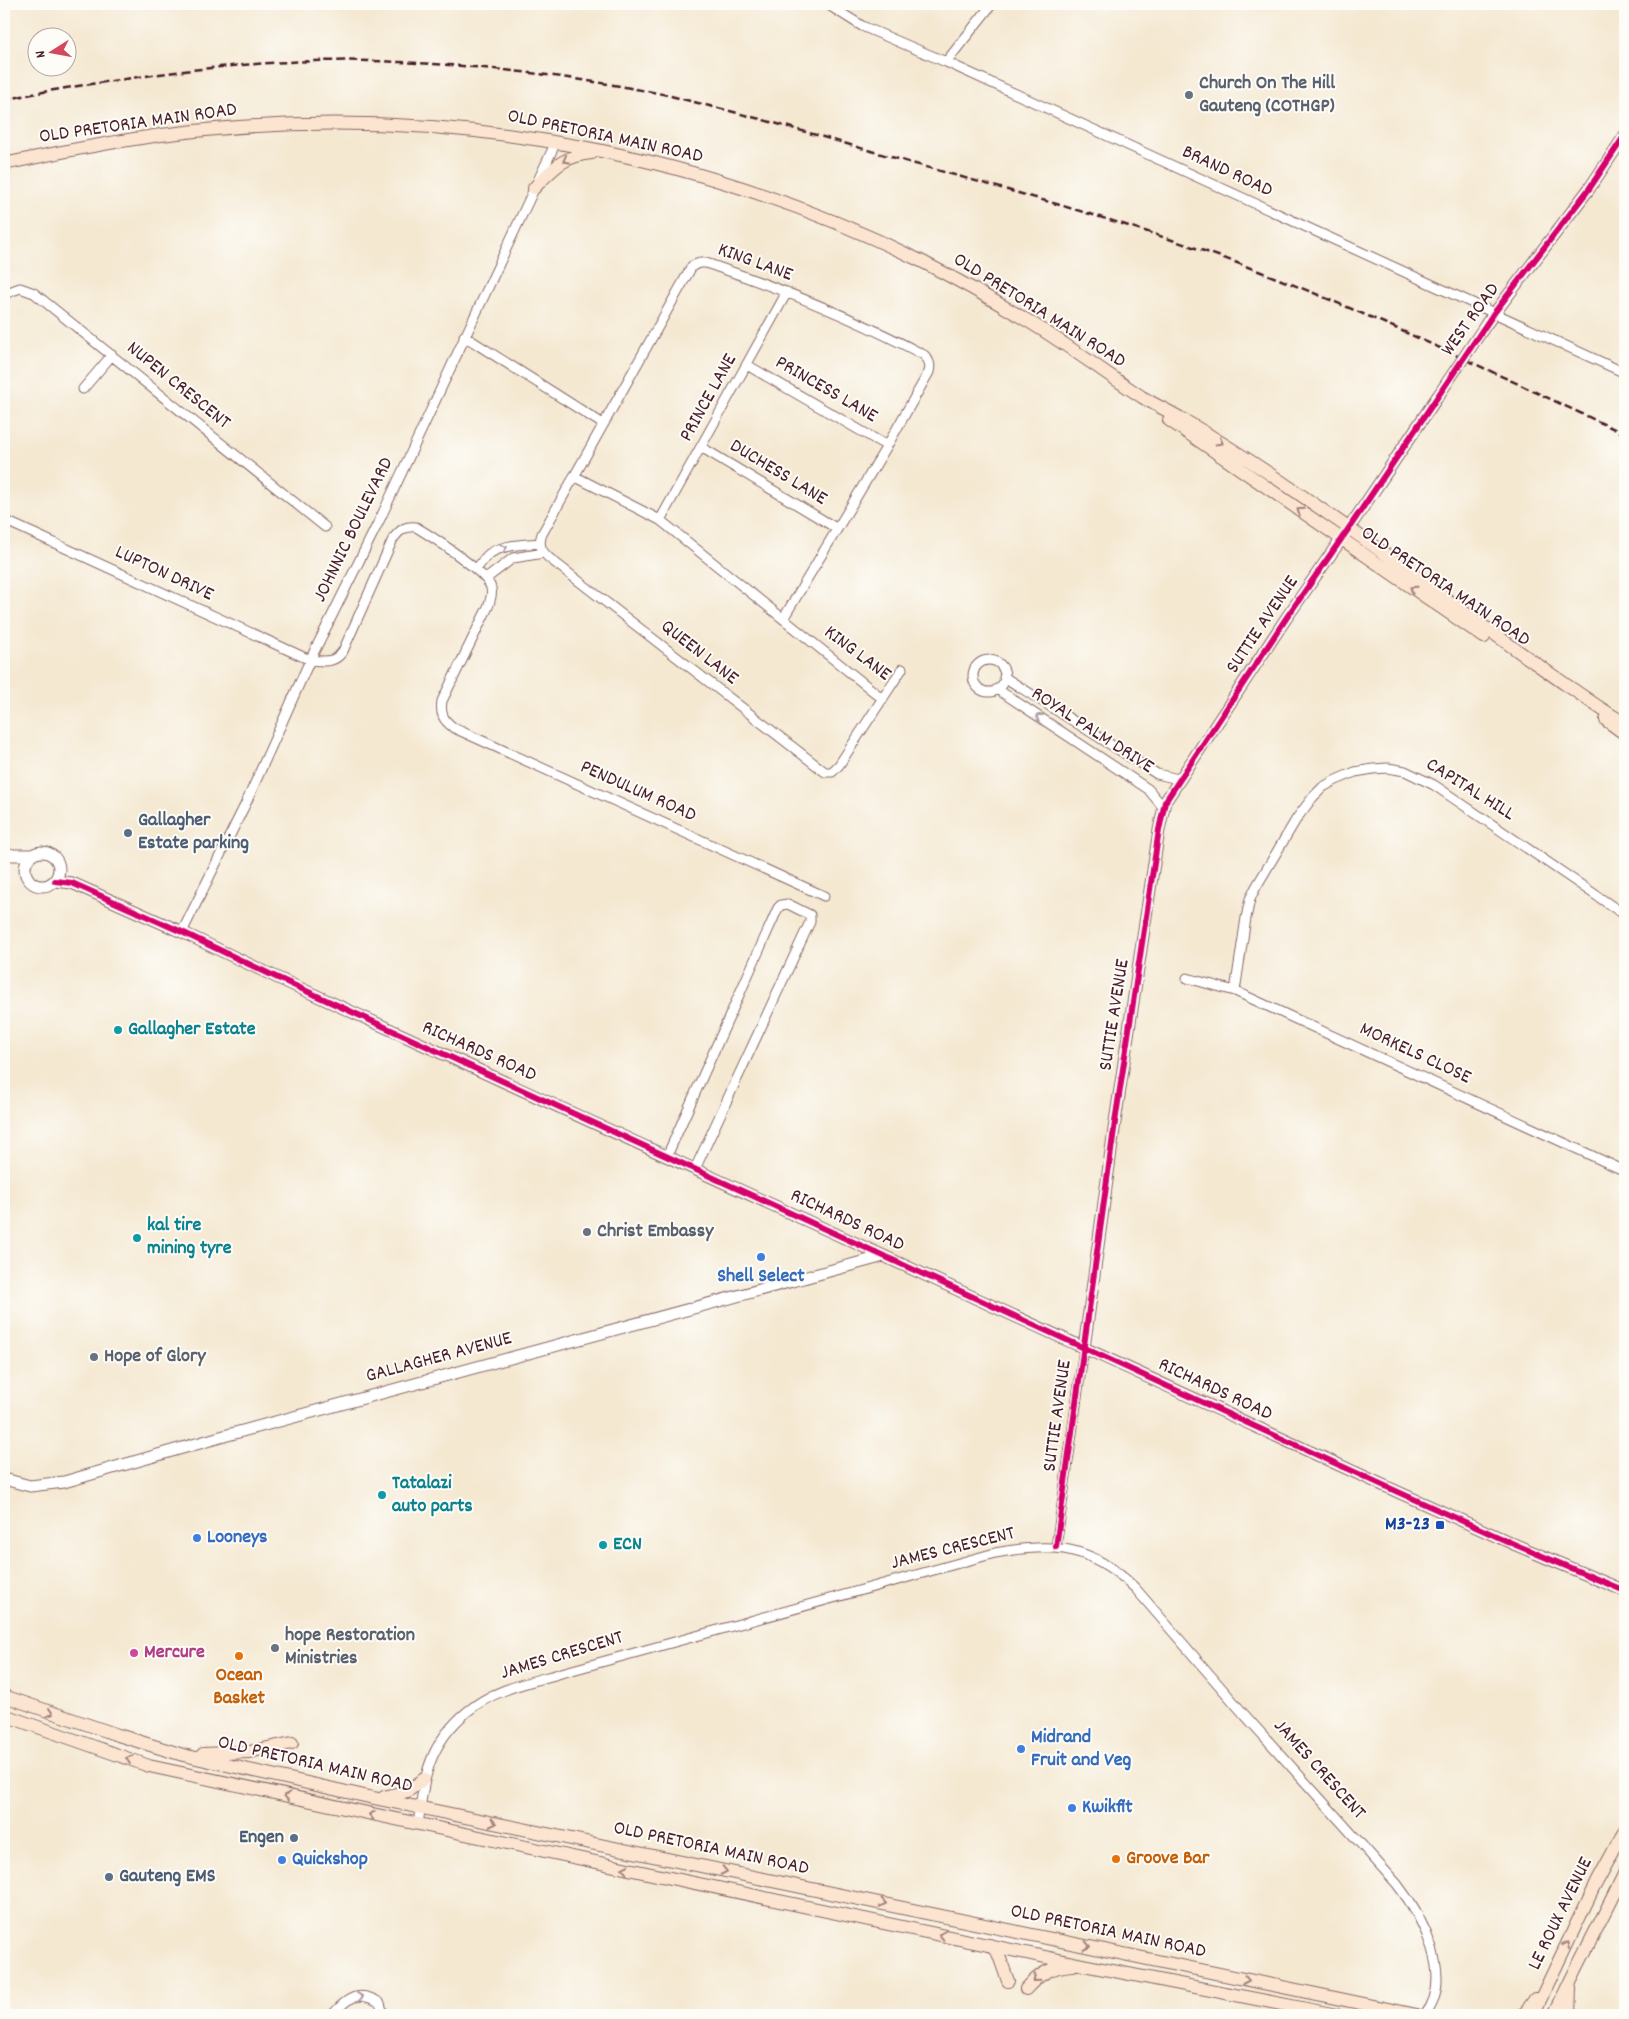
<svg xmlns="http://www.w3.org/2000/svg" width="1629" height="2019" font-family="Dekko,sans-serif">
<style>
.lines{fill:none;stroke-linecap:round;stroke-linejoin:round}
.minor-casing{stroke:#866565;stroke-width:11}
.tertiary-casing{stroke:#866565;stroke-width:13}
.secondary-casing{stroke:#866565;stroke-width:14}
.minor{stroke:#fff;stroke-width:9}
.tertiary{stroke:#fff;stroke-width:11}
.secondary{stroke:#fce5d0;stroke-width:12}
.rail{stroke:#4a1f2b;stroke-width:2.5;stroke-dasharray:8 4;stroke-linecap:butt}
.tertiary-bridge-casing{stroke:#866565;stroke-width:13;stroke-linecap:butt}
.tertiary-bridge{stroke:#fff;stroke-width:11}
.cycleway-casing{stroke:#fdfcf7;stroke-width:9}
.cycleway{stroke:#d6006c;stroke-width:6}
.oneway{stroke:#a3827e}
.oneway2{stroke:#ae9aa0}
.worship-dot{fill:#6b7280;stroke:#fdfcf7;stroke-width:2}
.service-dot{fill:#5c6f8a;stroke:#fdfcf7;stroke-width:2}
.culture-dot{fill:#0f9aa8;stroke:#fdfcf7;stroke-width:2}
.shop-dot{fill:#3f7fe0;stroke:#fdfcf7;stroke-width:2}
.transit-dot{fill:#1a4fb4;stroke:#fdfcf7;stroke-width:2}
.hotel-dot{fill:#d1479c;stroke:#fdfcf7;stroke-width:2}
.food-dot{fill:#e8710a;stroke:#fdfcf7;stroke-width:2}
.labels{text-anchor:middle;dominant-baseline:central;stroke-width:4;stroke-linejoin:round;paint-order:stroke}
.worship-label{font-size:20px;font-weight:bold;fill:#5b616d;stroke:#fdfcf7;text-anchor:start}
.street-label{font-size:20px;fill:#4a1f2b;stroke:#fdfcf7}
.service-label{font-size:20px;font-weight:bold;fill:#4e5e75;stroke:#fdfcf7;text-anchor:start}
.culture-label{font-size:20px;font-weight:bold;fill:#0d838f;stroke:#fdfcf7;text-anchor:start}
.shop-label{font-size:20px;font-weight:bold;fill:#366cbe;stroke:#fdfcf7;text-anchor:start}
.transit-label{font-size:20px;font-weight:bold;fill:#164399;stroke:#fdfcf7;text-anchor:end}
.hotel-label{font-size:20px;font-weight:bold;fill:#b23c85;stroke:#fdfcf7;text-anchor:start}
.food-label{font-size:20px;font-weight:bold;fill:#c56008;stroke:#fdfcf7}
</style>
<rect width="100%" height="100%" fill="#fdfcf7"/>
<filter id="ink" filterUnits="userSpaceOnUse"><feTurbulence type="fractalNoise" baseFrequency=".02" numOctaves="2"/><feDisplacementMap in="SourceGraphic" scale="10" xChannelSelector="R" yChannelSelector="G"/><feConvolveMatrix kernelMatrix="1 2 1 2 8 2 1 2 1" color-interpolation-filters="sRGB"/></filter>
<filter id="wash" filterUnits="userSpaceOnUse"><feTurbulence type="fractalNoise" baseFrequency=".0096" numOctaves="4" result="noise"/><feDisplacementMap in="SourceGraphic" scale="20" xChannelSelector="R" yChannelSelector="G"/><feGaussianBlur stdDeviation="1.12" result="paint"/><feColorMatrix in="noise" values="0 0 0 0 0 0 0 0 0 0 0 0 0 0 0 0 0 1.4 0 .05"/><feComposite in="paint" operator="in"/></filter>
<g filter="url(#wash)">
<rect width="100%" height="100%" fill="#f4e8d1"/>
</g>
<g filter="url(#ink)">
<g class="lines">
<defs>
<path id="minor" d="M827 4 862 26 946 62 1625 373
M946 62 992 4
M4 294 20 288 34 293 325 527
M464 336 603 424
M747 365 887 446
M83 389 112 355
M701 447 836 528
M574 476 660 520 883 699
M4 520 310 660C324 661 334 664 343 651L393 539C400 530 404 526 416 527 431 536 488 573 491 588 493 594 490 601 488 607L442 701C440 714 443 720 454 728L824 896
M660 520 787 292
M476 569C480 565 484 558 489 554 503 544 524 545 540 543
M487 578 513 558 544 553
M783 619 887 446 929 372C931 364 929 360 924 355 854 318 780 288 706 263H700L692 266 542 534C538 544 541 551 549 558L825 772H832L839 765 902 669
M973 676a16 16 0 1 1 32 0a16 16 0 1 1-32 0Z
M1004 677 1157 774 1178 779
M997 689 1148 789 1163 807
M182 932 246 803 310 660 381 517 556 142
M1187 978 1235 991 1625 1171
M1235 991 1246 918 1250 899 1256 887 1297 818 1313 797 1323 787 1336 780 1355 772 1373 769 1388 768 1405 771 1434 785 1625 915
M667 1156 778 908 781 905 788 904 810 915V922L695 1169
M1056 1547 1084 1348
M418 1825C424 1777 428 1744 468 1711 496 1688 532 1682 565 1672 616 1658 667 1644 718 1630 811 1605 903 1579 995 1553 1053 1542 1091 1545 1135 1588L1243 1713 1397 1884C1422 1916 1455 1978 1425 2015
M332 2015C347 1998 359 1989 380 2003L383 2015"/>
<path id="tertiary" d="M1487 323 1589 189 1625 135
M25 869a17 17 0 1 1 34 0a17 17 0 1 1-34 0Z
M4 852 12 855H31
M55 881 72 883 182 932 278 978 1398 1492 1516 1545 1625 1591
M1084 1348 1115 1122 1159 830 1165 802 1287 617 1349 528 1438 396
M4 1479 30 1486 64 1482 224 1436 884 1256"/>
<path id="secondary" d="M4 164C74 149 144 135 216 129 457 107 704 153 921 261 956 279 990 298 1023 318 1064 342 1102 371 1142 397 1155 405 1169 411 1182 419 1213 437 1243 456 1273 476 1335 518 1396 561 1456 606 1492 633 1528 658 1565 684 1585 697 1604 712 1625 723
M534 188C553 169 564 155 592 153
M1169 420 1484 637
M1606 720 1625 734
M4 1696 118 1735 183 1755 369 1797 1417 2015
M4 1715 149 1766 661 1876 1083 1965 1337 2015
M203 1754 249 1752 292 1743
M384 1797 408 1791 424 1779
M990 1945 998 1953 1008 1981
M1026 1989C1039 1974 1052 1966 1073 1965
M1521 2015 1526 2012 1535 1999
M1533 2015 1593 1889 1625 1830
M1554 2015C1576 1967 1602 1920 1625 1872
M1569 2015 1570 1987"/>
</defs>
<!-- minor casing -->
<use href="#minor" class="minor-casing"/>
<!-- tertiary casing -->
<use href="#tertiary" class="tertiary-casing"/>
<!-- secondary casing -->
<use href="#secondary" class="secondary-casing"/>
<!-- minor -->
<use href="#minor" class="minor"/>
<!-- tertiary -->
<use href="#tertiary" class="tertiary"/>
<!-- secondary -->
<use href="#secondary" class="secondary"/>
<!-- rail -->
<path class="rail" d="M4 100C39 92 76 86 112 81 207 66 304 57 399 62 484 66 569 76 652 92 674 96 696 103 718 108 781 124 843 143 905 161 1025 195 1145 227 1261 272 1385 320 1505 378 1625 434"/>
<defs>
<path id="tertiary-bridge" d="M1438 396 1487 323"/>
</defs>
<!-- tertiary-bridge casing -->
<use href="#tertiary-bridge" class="tertiary-bridge-casing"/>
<!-- tertiary-bridge -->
<use href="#tertiary-bridge" class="tertiary-bridge"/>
<defs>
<path id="cycleway" d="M55 881 72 883 182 932 278 978 1398 1492 1516 1545 1625 1591
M1056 1547 1115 1122 1159 830 1165 802 1287 617 1349 528 1494 313 1589 189 1625 135"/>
</defs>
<!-- cycleway casing -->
<use href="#cycleway" class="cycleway-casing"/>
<!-- cycleway -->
<use href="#cycleway" class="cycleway"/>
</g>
<!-- one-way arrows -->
<defs><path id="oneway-chevron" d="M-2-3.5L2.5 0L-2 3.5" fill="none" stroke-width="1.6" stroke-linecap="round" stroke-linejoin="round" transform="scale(1.25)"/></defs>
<g class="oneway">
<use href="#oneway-chevron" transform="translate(566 160) rotate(152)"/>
<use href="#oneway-chevron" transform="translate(1220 442) rotate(31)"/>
<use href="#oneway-chevron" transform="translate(1300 511) rotate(-146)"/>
<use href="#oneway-chevron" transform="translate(1413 589) rotate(-145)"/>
<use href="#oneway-chevron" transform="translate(50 1713) rotate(18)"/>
<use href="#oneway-chevron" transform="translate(129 1759) rotate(-161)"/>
<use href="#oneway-chevron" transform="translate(287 1796) rotate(-168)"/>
<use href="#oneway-chevron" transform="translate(372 1815) rotate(-168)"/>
<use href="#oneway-chevron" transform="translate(493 1823) rotate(12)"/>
<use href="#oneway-chevron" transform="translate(625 1869) rotate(-168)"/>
<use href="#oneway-chevron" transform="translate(724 1871) rotate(12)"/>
<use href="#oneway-chevron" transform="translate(883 1903) rotate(12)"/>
<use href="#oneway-chevron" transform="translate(942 1935) rotate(-168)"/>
<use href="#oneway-chevron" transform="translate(1567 1944) rotate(-65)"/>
<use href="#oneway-chevron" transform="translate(1087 1946) rotate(12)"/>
<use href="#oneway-chevron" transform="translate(1036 1979) rotate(139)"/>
<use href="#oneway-chevron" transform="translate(1246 1980) rotate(12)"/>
</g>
<g class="oneway2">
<use href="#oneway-chevron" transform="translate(504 548) rotate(-18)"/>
<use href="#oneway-chevron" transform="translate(1039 717) rotate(-147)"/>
<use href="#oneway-chevron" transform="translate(360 1997) rotate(-7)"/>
</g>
</g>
<!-- markers -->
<g class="worship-dot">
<circle cx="1189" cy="95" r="5"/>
<circle cx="587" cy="1232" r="5"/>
<circle cx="94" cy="1357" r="5"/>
<circle cx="275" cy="1648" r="5"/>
</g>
<g class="service-dot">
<circle cx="128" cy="833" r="5"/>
<circle cx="294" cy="1838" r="5"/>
<circle cx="109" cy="1877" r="5"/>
</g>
<g class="culture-dot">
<circle cx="118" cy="1030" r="5"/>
<circle cx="137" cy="1238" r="5"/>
<circle cx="382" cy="1495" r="5"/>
<circle cx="603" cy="1545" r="5"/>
</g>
<g class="shop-dot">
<circle cx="761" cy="1257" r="5"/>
<circle cx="197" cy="1538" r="5"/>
<circle cx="1021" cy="1749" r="5"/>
<circle cx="1072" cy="1808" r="5"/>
<circle cx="282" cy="1860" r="5"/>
</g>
<rect class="transit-dot" x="1435" y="1520" width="10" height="10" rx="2.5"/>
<circle class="hotel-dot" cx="134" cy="1653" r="5"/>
<g class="food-dot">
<circle cx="239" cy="1656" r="5"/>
<circle cx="1116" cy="1859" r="5"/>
</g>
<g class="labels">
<!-- worship labels -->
<g class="worship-label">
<text x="1199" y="84">Church On The Hill<tspan x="1199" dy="23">Gauteng (COTHGP)</tspan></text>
<text x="597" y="1232">Christ Embassy</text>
<text x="104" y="1357">Hope of Glory</text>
<text x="285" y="1636">hope Restoration<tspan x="285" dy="23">Ministries</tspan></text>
</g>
<!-- street labels -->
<g class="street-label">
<text transform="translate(138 124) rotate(-8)">OLD PRETORIA MAIN ROAD</text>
<text transform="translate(605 137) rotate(12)">OLD PRETORIA MAIN ROAD</text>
<text transform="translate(1227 172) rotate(25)">BRAND ROAD</text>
<text transform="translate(755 263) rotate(20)">KING LANE</text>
<text transform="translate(1039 311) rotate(32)">OLD PRETORIA MAIN ROAD</text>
<text transform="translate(1471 320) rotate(-54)">WEST ROAD</text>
<text transform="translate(178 386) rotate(39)">NUPEN CRESCENT</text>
<text transform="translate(826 390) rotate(30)">PRINCESS LANE</text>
<text transform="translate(709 398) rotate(-61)">PRINCE LANE</text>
<text transform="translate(778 473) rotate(31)">DUCHESS LANE</text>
<text transform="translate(354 530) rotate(-64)">JOHNNIC BOULEVARD</text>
<text transform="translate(164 574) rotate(25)">LUPTON DRIVE</text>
<text transform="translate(1445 587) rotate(34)">OLD PRETORIA MAIN ROAD</text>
<text transform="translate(1263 625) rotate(-56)">SUTTIE AVENUE</text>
<text transform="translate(699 653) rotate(38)">QUEEN LANE</text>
<text transform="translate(857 654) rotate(37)">KING LANE</text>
<text transform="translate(1092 731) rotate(33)">ROYAL PALM DRIVE</text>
<text transform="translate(1470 790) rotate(32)">CAPITAL HILL</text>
<text transform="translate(638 792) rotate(24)">PENDULUM ROAD</text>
<text transform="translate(1115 1015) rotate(-81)">SUTTIE AVENUE</text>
<text transform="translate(479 1052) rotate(24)">RICHARDS ROAD</text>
<text transform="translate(1415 1054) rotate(25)">MORKELS CLOSE</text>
<text transform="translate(847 1221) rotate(25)">RICHARDS ROAD</text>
<text transform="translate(439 1358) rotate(-15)">GALLAGHER AVENUE</text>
<text transform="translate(1215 1390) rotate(25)">RICHARDS ROAD</text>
<text transform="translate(1058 1416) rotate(-82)">SUTTIE AVENUE</text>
<text transform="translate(953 1549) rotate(-14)">JAMES CRESCENT</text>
<text transform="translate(562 1656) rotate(-17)">JAMES CRESCENT</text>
<text transform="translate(315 1765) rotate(13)">OLD PRETORIA MAIN ROAD</text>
<text transform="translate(1319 1770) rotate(48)">JAMES CRESCENT</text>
<text transform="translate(711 1849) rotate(12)">OLD PRETORIA MAIN ROAD</text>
<text transform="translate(1561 1914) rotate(-64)">LE ROUX AVENUE</text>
<text transform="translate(1108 1932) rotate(12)">OLD PRETORIA MAIN ROAD</text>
</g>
<!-- service labels -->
<g class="service-label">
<text x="138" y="821">Gallagher<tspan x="138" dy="23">Estate parking</tspan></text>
<text x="284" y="1838" text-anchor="end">Engen</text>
<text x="119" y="1877">Gauteng EMS</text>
</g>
<!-- culture labels -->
<g class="culture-label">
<text x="128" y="1030">Gallagher Estate</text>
<text x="147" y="1226">kal tire<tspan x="147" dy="23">mining tyre</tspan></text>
<text x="392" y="1484">Tatalazi<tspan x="392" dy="23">auto parts</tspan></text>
<text x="613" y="1545">ECN</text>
</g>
<!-- shop labels -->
<g class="shop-label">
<text x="761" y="1277" text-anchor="middle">Shell Select</text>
<text x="207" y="1538">Looneys</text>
<text x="1031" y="1738">Midrand<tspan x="1031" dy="23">Fruit and Veg</tspan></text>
<text x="1082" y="1808">Kwikfit</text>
<text x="292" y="1860">Quickshop</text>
</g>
<!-- transit labels -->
<g class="transit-label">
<text x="1430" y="1525">M3-23</text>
</g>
<!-- hotel labels -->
<g class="hotel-label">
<text x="144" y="1653">Mercure</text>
</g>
<!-- food labels -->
<g class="food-label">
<text x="239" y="1676">Ocean<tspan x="239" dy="23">Basket</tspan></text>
<text x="1126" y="1859" text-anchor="start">Groove Bar</text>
</g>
</g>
<!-- margin -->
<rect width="1629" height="2019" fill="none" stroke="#fdfcf7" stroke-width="20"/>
<!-- north arrow -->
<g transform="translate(52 52) rotate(259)"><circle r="24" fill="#fdfcf7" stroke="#b5a4a5"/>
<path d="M0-4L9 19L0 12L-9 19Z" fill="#d1495b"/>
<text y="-8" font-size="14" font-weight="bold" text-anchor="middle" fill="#4a1f2b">N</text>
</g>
</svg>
